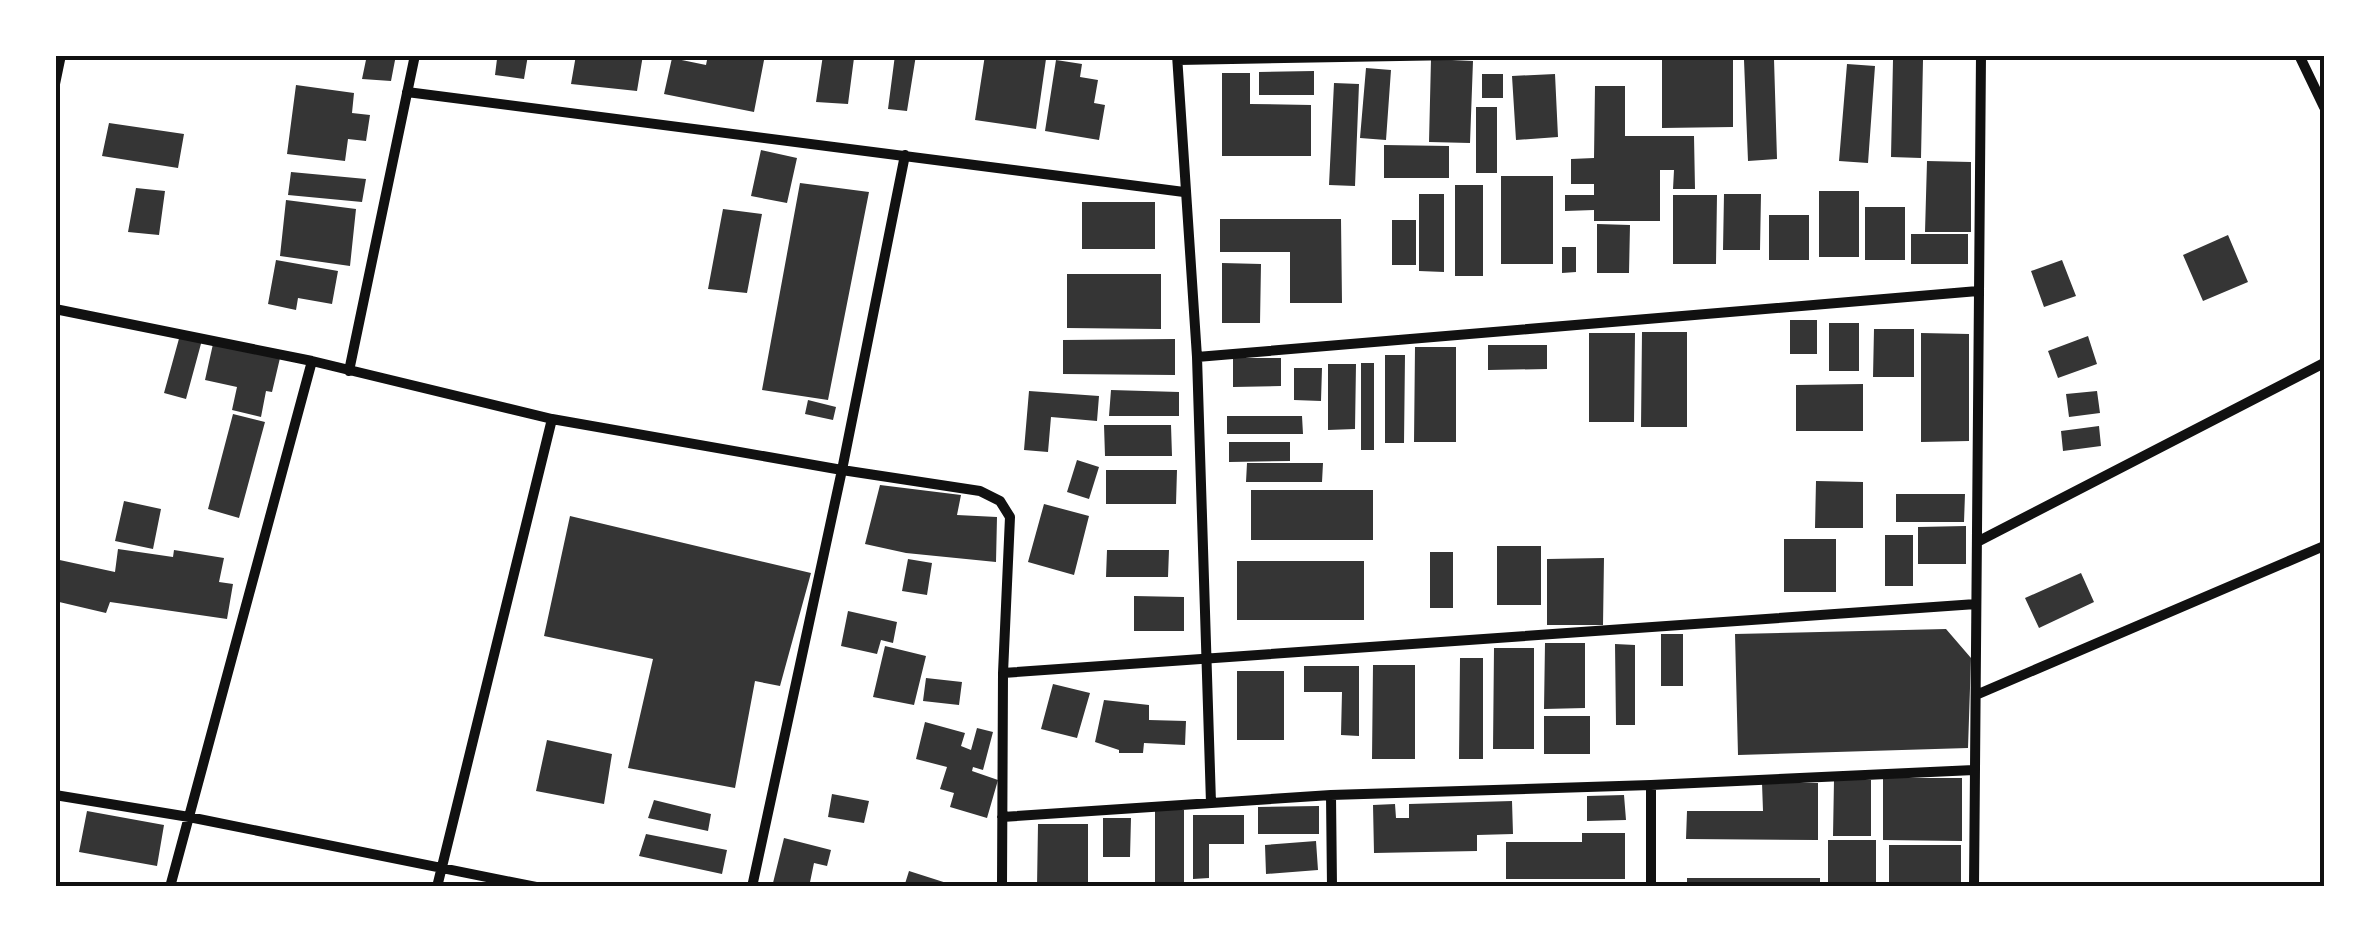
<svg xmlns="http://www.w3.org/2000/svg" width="2379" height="942" font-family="'Space Grotesk',sans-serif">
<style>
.building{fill:#353535}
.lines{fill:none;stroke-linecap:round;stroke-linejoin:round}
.minor{stroke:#111;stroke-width:10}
.neatline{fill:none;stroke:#111;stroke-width:4}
</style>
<rect width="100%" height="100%" fill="#fff"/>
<!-- building -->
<path class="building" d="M367 55H396L391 81 362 79Z
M482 55H528L524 79 495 75 497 59Z
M576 55H643L637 91 571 84Z
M708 55H765L754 112 664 94 672 58 706 65Z
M823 55 854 58 848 104 816 102Z
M895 55H916L907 111 888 109Z
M985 55 1046 59 1036 129 975 120Z
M1662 57H1733V127L1662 128Z
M1431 59 1473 61 1470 143 1429 142Z
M1774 59 1777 159 1748 161 1744 60Z
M1056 60 1082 64 1080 77 1098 80 1094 103 1105 105 1099 140 1045 131Z
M1893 60H1923L1921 158 1891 157Z
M1847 64 1875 66 1868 163 1839 161Z
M1366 68 1391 70 1386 140 1360 138Z
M1314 71V95H1259V72Z
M1222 73H1250V104L1311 105V156H1222Z
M1482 74H1503V98H1482Z
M1555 74 1558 137 1516 140 1512 76Z
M1334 83 1359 84 1355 186 1329 185Z
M296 85 354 93 352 113 370 115 366 141 348 139 345 161 287 154Z
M1595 86H1625V136H1694L1695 189H1673L1674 170H1660V221H1594V210L1565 211V195H1594V184H1571V159L1594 158Z
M1476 107H1497V173H1476Z
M109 123 184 134 178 168 102 156Z
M1384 145 1449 146V178H1384Z
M761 150 797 158 787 203 751 196Z
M1927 161 1971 162V232H1925Z
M291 172 366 179 362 202 288 195Z
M1501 176H1553V264H1501Z
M800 183 869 192 828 400 762 390Z
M1455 185H1483V276H1455Z
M136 188 165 191 159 235 128 232Z
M1819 191H1859V257H1819Z
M1419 194H1444V272L1419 271Z
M1724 194H1761L1760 250H1723Z
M1673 195H1717L1716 264H1673Z
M286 200 356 209 350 266 280 256Z
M1082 202H1155V249H1082Z
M1865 207H1905V260H1865Z
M723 209 762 214 747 293 708 289Z
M1769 215H1809V260H1769Z
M1220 219H1341L1342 303H1290V252H1220Z
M1392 220H1416V265H1392Z
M1597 224 1630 225 1629 273H1597Z
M1911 234H1968V264H1911Z
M2228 235 2248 282 2203 301 2183 255Z
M1562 247H1576V272L1562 273Z
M276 260 338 271 332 304 298 298 296 310 268 304Z
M2062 260 2076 296 2044 307 2031 271Z
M1222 263 1261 264 1260 323H1222Z
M1067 274H1161V329L1067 328Z
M1790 320H1817V354H1790Z
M1829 323H1859V371H1829Z
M1874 329H1914V377H1873Z
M1642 332H1687V427H1641Z
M1589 333H1635L1634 422H1589Z
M1921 333 1969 334V441L1921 442Z
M180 335 202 340 186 399 164 393Z
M2088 336 2097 364 2058 378 2048 351Z
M1175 339V375L1063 374V340Z
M213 344 280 358 272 392 266 391 261 417 232 410 237 387 205 380Z
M1488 345H1547V369L1488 370Z
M1415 347H1456V442H1414Z
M1385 355H1405L1404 443H1385Z
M1233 358H1281V386L1233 387Z
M1361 363H1374V450H1361Z
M1328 364H1356L1355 429 1328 430Z
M1294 368H1322L1321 401 1294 400Z
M1863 384V431H1796V385Z
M1111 390 1179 392V416H1109Z
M1029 391 1099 396 1097 421 1051 417 1048 452 1024 450Z
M2097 391 2100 413 2069 417 2066 394Z
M808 400 836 407 833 420 805 414Z
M233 414 265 422 239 518 208 509Z
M1227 416H1302L1303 434H1227Z
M1104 425H1171L1172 456H1105Z
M2099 426 2101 446 2063 451 2061 431Z
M1229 442H1290V461L1229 462Z
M1077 460 1099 467 1089 499 1067 492Z
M1247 463H1323L1322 482H1246Z
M1106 470H1177L1176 504H1106Z
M1816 481 1863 482V528H1815Z
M880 485 961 495 957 515 997 517 996 562 906 553 865 544Z
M1251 490H1373V540H1251Z
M1896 494H1965L1964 522H1896Z
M124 501 161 509 153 549 115 541Z
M1044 504 1089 516 1074 575 1028 562Z
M570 516 811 573 780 686 755 681 735 788 628 768 653 659 544 636Z
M1966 526V564H1918V527Z
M1885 535H1913V586H1885Z
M1784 539H1836V592H1784Z
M1497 546H1541V605H1497Z
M118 549 173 557 174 550 224 558 219 582 233 584 227 619 110 602 106 613 55 601V559L115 572Z
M1107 550H1169L1168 577H1106Z
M1430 552H1453V608H1430Z
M1604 558 1603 625H1547V559Z
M908 559 932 563 927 595 902 591Z
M1237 561H1364V620H1237Z
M2081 573 2094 602 2039 628 2025 598Z
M1134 596 1184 597V631H1134Z
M848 611 897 622 893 643 881 640 877 654 841 646Z
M1946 629 1971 658 1968 748 1738 755 1735 634Z
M1661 634H1683V686H1661Z
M1545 643H1585V708L1544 709Z
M1615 644 1635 645V725H1616Z
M885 646 926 656 914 705 873 697Z
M1494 648H1534V749H1493Z
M1460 658H1483V759H1459Z
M1373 665H1415V759H1372Z
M1304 666H1359V736L1341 735 1342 692H1304Z
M1237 671H1284V740H1237Z
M926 678 962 682 959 705 923 701Z
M1053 684 1090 693 1077 738 1041 729Z
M1104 700 1149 705V720L1186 721 1185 745 1144 743 1143 753H1119V750L1095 742Z
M1544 716H1590V754H1544Z
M925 722 965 733 961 746 971 750 977 728 993 732 983 770 973 767 972 771 998 780 987 818 950 807 954 793 940 789 947 767 916 759Z
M547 740 612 754 604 804 536 791Z
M1883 778H1962V841L1883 840Z
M1834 780H1871V836H1833Z
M1762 783H1818V840L1686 839 1687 811H1763Z
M832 794 869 801 864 823 828 817Z
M1624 795 1626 820 1587 821V796Z
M654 800 711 814 708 831 648 818Z
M1512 801 1513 834 1477 835V851L1374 853 1373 805 1395 804 1396 818H1409V804Z
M1319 806V834H1258V807Z
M1155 810H1184V887H1155Z
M87 811 164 825 157 866 79 852Z
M1193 815H1244V844H1209V878L1193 879Z
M1103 818H1131L1130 857H1103Z
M1038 824H1088V887H1037Z
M1582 833H1625V879H1506V842H1582Z
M646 834 727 850 722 874 639 856Z
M784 838 831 850 827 866 814 863 809 887H772Z
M1828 840H1876V887H1828Z
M1316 841 1318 870 1266 874 1265 845Z
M1889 845H1961V887H1889Z
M909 871 956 886V887H904Z
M1687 878H1820V887H1687Z
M1241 883H1318V887H1241Z"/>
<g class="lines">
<!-- minor -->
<path class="minor" d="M1177 55 1197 357 1211 803
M2299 55 2324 107
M1178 60 1457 55
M55 84 61 55
M407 92 1184 192
M55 309 312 361 552 419 842 470 980 491 1000 501 1010 517 1003 673 1002 887
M1197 357 1978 291
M349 371 415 55
M1977 542 2324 363
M1003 673 1976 604
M1976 695 2324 546
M55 795 189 817 536 887
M1331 795 1332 887
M1002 817 1331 795 1651 785 1974 770
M170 887 312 361
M437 887 552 419
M752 887 842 470 905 155
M1651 887V785
M1974 887 1981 55"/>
</g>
<!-- border -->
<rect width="2379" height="942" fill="none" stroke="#ffffff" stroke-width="115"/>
<rect x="58" y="58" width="2264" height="826" class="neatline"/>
</svg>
